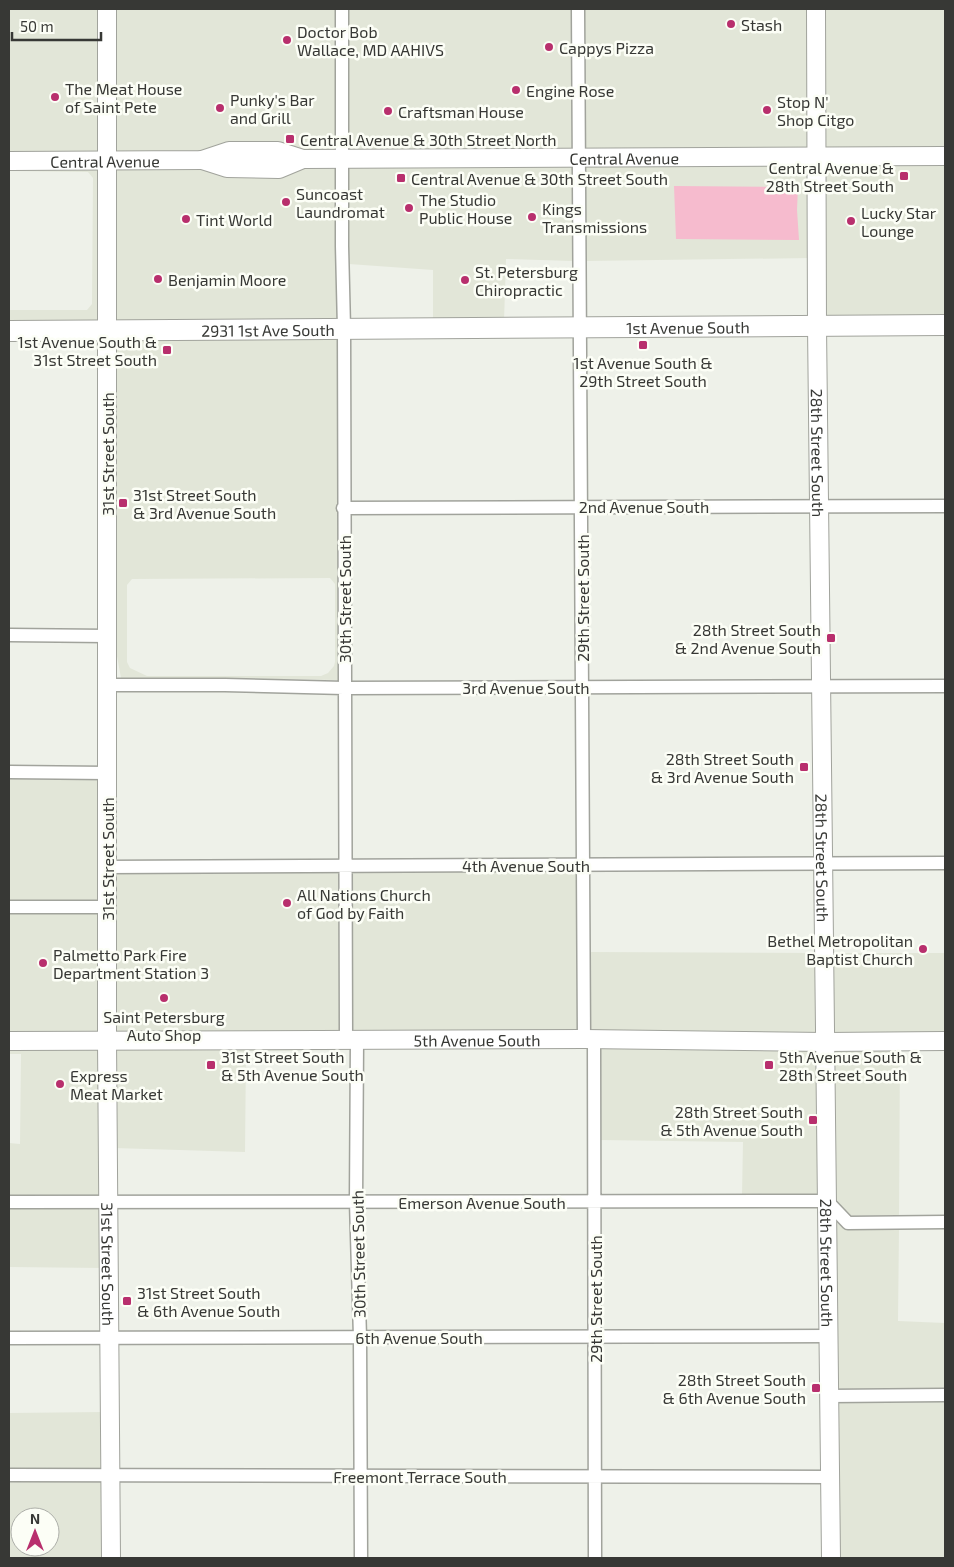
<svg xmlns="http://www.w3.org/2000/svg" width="954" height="1567" font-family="'Exo 2',sans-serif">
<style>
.built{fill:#e2e6d8;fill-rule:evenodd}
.green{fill:#f6bbce}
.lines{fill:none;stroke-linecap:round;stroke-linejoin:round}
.street-casing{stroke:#a1a39c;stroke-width:15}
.secondary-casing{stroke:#a1a39c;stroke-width:20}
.primary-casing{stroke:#a1a39c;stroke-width:22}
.street{stroke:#fff;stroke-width:12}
.secondary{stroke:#fff;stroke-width:18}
.primary{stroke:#fff;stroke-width:20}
.poi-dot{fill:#b82f6d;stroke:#fcfef6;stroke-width:2}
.labels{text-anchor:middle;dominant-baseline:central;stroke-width:5;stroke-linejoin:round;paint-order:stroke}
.poi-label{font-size:16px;fill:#373835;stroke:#fcfef6;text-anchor:start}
.street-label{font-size:16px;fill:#373835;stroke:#fcfef6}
</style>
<rect width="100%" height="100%" fill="#eef1e9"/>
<!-- built -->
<path class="built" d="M9 9H101V154H9Z
M113 9H335L337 152 113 153Z
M348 9H572V151L349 152Z
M584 9H809L810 150 584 151Z
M822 9H945V149H822Z
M810 163V258L585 261 584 165Z
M822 163H945V318L823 319Z
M572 165 573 261 506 259 504 321H433V270L349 264V166Z
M337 166 338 321 113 323V167Z
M101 167 100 323 9 324V310H87L92 304 93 178 88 172 9 171V168Z
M338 335V680L225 678H121L113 634V336ZM330 578 335 584V662L334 666 328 673 321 676H147L130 668 127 662V585L132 579Z
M9 779 101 780V900H9Z
M577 871 578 1032 352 1033V872Z
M340 872V1033L113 1034V874Z
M9 914H101V1034H9Z
M590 952 818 953 819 1035 590 1032Z
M831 953H945V1034L831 1035Z
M600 1046 819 1049 821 1195H742L743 1142 600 1140Z
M351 1047V1050L246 1051 245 1152 114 1148 113 1048Z
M9 1048H101L102 1195H9V1143L20 1144 21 1054H9Z
M900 1048 899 1215 850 1216 833 1199 831 1049Z
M9 1209H102L103 1268 9 1267Z
M834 1217 844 1228 848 1230 899 1229 898 1321 945 1323V1388L836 1389Z
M945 1402V1558H837L836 1403Z
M104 1412 105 1469H9V1413Z
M9 1482H105V1558H9ZM20 1517H50V1547H20Z"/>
<!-- green -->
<path class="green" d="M674 186 798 187 797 210 799 240 676 239Z"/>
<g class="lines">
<defs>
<path id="street" d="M342 9V246L344 328 346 1040
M578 9 584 1039
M343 508 945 506
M9 635 107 636
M107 685H225L344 688 945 686
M9 772 107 773
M107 867 945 863
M9 907H107
M594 1039 595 1558
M357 1040 356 1202 360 1337 361 1558
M9 1202 827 1201 848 1223 945 1222
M9 1338 829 1336
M829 1396 945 1395
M9 1475 830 1477"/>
<g id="secondary">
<path id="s1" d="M107 9V1041L111 1558"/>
<path id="s2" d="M816 9 817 326 831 1558"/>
<path d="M202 160 227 168 279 169 303 159"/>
<path id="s3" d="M9 161 202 160 229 151H278L303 159 945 156"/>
<path id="s4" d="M9 1041 584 1039 825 1042 945 1041"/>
</g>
<g id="primary">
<path id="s5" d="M9 331 945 325"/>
</g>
</defs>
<!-- street casing -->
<use href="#street" class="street-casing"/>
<!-- secondary casing -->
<use href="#secondary" class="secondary-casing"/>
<!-- primary casing -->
<use href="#primary" class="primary-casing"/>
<!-- street -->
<use href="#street" class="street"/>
<!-- secondary -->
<use href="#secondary" class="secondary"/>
<!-- primary -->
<use href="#primary" class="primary"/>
</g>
<!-- markers -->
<g class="poi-dot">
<circle cx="731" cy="24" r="5"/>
<circle cx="287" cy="40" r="5"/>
<circle cx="549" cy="47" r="5"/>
<circle cx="516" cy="90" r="5"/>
<circle cx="55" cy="97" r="5"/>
<circle cx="220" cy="108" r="5"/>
<circle cx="767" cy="110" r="5"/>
<circle cx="388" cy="111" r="5"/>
<rect x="285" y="134" width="10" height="10" rx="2.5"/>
<rect x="899" y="171" width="10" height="10" rx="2.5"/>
<rect x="396" y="173" width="10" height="10" rx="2.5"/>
<circle cx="286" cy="202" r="5"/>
<circle cx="409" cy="208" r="5"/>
<circle cx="532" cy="217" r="5"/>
<circle cx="186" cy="219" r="5"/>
<circle cx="851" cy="221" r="5"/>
<circle cx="158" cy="279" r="5"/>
<circle cx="465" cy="280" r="5"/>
<rect x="638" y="340" width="10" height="10" rx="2.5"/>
<rect x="162" y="345" width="10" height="10" rx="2.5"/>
<rect x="118" y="498" width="10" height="10" rx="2.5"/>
<rect x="826" y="633" width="10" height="10" rx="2.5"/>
<rect x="799" y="762" width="10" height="10" rx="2.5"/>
<circle cx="287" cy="903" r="5"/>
<circle cx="923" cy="949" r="5"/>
<circle cx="43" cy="963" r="5"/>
<circle cx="164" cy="998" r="5"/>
<rect x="206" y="1060" width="10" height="10" rx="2.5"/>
<rect x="764" y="1060" width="10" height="10" rx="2.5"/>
<circle cx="60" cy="1084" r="5"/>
<rect x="808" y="1115" width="10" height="10" rx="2.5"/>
<rect x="122" y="1296" width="10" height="10" rx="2.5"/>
<rect x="811" y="1383" width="10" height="10" rx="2.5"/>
</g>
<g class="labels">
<!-- poi labels -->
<g class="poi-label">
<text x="741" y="24">Stash</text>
<text x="297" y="31">Doctor Bob<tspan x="297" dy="18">Wallace, MD AAHIVS</tspan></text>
<text x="559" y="47">Cappys Pizza</text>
<text x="65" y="88">The Meat House<tspan x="65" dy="18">of Saint Pete</tspan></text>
<text x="526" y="90">Engine Rose</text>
<text x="230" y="99">Punky's Bar<tspan x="230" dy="18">and Grill</tspan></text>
<text x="777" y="101">Stop N'<tspan x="777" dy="18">Shop Citgo</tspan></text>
<text x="398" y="111">Craftsman House</text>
<text x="300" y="139">Central Avenue &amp; 30th Street North</text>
<text x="894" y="167" text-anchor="end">Central Avenue &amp;<tspan x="894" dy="18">28th Street South</tspan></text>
<text x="411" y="178">Central Avenue &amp; 30th Street South</text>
<text x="296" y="193">Suncoast<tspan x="296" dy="18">Laundromat</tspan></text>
<text x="419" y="199">The Studio<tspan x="419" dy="18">Public House</tspan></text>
<text x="542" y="208">Kings<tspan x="542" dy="18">Transmissions</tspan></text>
<text x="861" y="212">Lucky Star<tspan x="861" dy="18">Lounge</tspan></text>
<text x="196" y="219">Tint World</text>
<text x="475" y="271">St. Petersburg<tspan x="475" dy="18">Chiropractic</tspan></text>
<text x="168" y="279">Benjamin Moore</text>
<text x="157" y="341" text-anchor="end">1st Avenue South &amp;<tspan x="157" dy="18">31st Street South</tspan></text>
<text x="643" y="362" text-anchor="middle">1st Avenue South &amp;<tspan x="643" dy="18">29th Street South</tspan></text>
<text x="133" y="494">31st Street South<tspan x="133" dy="18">&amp; 3rd Avenue South</tspan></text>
<text x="821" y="629" text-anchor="end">28th Street South<tspan x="821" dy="18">&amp; 2nd Avenue South</tspan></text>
<text x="794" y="758" text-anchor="end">28th Street South<tspan x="794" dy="18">&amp; 3rd Avenue South</tspan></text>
<text x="297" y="894">All Nations Church<tspan x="297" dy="18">of God by Faith</tspan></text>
<text x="913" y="940" text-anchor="end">Bethel Metropolitan<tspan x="913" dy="18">Baptist Church</tspan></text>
<text x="53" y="954">Palmetto Park Fire<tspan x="53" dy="18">Department Station 3</tspan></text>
<text x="164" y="1016" text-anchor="middle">Saint Petersburg<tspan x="164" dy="18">Auto Shop</tspan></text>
<text x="221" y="1056">31st Street South<tspan x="221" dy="18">&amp; 5th Avenue South</tspan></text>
<text x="779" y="1056">5th Avenue South &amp;<tspan x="779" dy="18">28th Street South</tspan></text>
<text x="70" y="1075">Express<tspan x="70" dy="18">Meat Market</tspan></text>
<text x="803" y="1111" text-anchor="end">28th Street South<tspan x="803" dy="18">&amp; 5th Avenue South</tspan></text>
<text x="137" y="1292">31st Street South<tspan x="137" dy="18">&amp; 6th Avenue South</tspan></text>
<text x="806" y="1379" text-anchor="end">28th Street South<tspan x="806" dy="18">&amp; 6th Avenue South</tspan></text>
</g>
<!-- street labels -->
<g class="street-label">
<text stroke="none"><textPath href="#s3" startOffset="618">Central Avenue</textPath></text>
<text stroke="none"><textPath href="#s3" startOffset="96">Central Avenue</textPath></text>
<text stroke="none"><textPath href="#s5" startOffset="679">1st Avenue South</textPath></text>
<text stroke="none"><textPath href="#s5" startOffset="259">2931 1st Ave South</textPath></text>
<text stroke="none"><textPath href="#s2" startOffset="444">28th Street South</textPath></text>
<text transform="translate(107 454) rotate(-90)">31st Street South</text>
<text x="644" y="506">2nd Avenue South</text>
<text transform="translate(582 598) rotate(-90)">29th Street South</text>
<text transform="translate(344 599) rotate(-90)">30th Street South</text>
<text x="526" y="687">3rd Avenue South</text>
<text stroke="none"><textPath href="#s2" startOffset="849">28th Street South</textPath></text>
<text transform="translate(107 859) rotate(-90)">31st Street South</text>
<text x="526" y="865">4th Avenue South</text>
<text stroke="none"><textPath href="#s4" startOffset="468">5th Avenue South</textPath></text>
<text x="482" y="1202">Emerson Avenue South</text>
<text transform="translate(358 1254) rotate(-91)">30th Street South</text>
<text stroke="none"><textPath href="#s2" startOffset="1254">28th Street South</textPath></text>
<text stroke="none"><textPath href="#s1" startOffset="1255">31st Street South</textPath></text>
<text transform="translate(595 1299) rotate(-90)">29th Street South</text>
<text x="419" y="1337">6th Avenue South</text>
<text x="420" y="1476">Freemont Terrace South</text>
</g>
</g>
<!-- border -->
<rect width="954" height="1567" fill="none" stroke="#373835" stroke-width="20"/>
<!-- north arrow -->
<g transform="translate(35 1532)"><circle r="24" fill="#fcfef6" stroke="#adafa9"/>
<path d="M0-4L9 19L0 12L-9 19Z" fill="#b82f6d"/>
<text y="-8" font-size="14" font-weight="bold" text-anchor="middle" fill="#373835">N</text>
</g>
<!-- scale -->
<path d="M12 32v8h89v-8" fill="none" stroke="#373835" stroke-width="2.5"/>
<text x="20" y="32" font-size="15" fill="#373835" stroke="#fcfef6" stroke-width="4" paint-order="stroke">50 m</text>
</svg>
